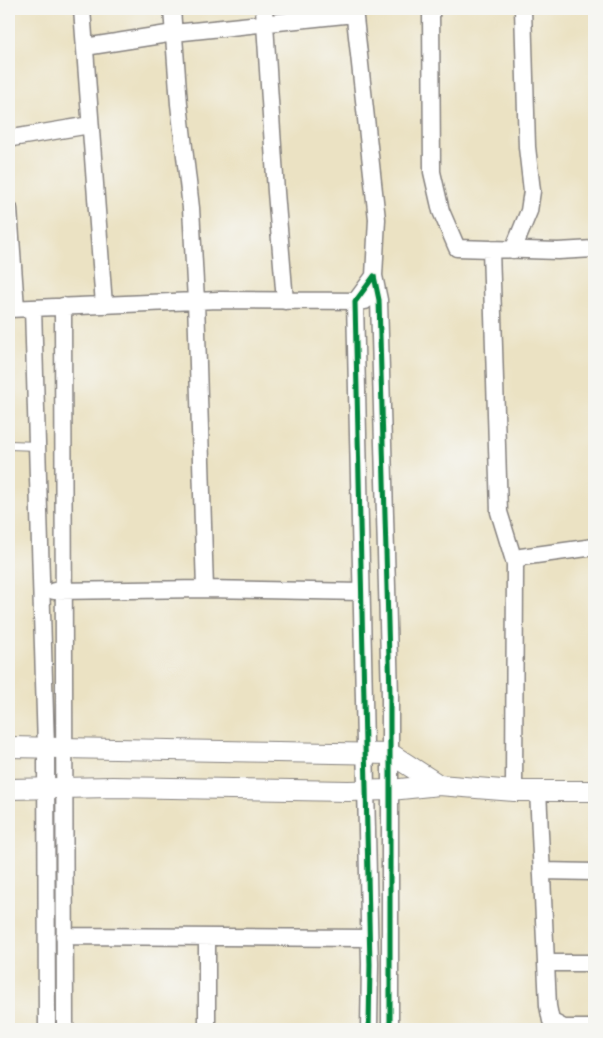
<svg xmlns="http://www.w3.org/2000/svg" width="603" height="1038" font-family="Delius,sans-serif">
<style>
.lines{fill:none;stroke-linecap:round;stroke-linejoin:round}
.service-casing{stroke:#86827f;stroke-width:10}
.minor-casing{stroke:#86827f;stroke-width:19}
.tertiary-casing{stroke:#86827f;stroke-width:22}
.service{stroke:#fff;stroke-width:8}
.minor{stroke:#fff;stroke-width:16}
.tertiary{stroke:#fff;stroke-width:20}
.cycleway-casing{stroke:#f6f6f2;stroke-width:8}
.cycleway{stroke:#00873e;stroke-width:5}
</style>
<rect width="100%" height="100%" fill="#f6f6f2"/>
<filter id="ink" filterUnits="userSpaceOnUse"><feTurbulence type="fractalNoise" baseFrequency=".02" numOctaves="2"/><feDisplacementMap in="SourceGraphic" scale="10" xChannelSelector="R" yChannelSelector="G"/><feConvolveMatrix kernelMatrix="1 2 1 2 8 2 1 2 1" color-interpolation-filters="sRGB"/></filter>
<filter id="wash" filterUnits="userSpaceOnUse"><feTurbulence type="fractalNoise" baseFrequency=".0096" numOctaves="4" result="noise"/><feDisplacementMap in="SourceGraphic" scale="20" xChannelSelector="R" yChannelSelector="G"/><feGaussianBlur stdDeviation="1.12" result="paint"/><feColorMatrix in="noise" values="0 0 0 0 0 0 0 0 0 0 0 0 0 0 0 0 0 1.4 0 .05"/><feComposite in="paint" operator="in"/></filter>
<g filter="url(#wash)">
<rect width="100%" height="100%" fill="#ebe2c3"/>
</g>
<g filter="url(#ink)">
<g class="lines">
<defs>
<path id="service" d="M9 445 37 446"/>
<path id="minor" d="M82 9 104 305
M172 9 179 104 191 208 196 301 205 589
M264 9 276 192 285 301
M354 9 377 219 374 276
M431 9 432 172 441 211 457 248 558 251 594 249
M85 47 174 33 354 14
M9 140 12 138 90 125
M9 209 16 308
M491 249 499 512 515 564
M513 250 529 211 532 191 527 147 523 9
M63 306 65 1029
M33 308 46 748 47 1029
M9 309 218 300 365 301
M54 591 205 589 361 592
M538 790 548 1006 551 1021 564 1028H594
M514 791 515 564 521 557 594 547
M542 871 594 872
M64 936 369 938
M207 937V1029
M546 963H594
M369 1029 370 964 355 302 374 276 379 300 390 695V1029"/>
<path id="tertiary" d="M9 747 391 754 439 785
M9 789 112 787 348 791 391 790 439 785 514 791H594"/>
</defs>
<!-- service casing -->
<use href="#service" class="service-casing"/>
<!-- minor casing -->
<use href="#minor" class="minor-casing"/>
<!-- tertiary casing -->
<use href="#tertiary" class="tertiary-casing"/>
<!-- service -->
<use href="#service" class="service"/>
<!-- minor -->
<use href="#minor" class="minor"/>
<!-- tertiary -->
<use href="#tertiary" class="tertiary"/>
<defs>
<path id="cycleway" d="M369 1029 370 964 355 302 374 276 379 300 390 695V1029"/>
</defs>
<!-- cycleway casing -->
<use href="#cycleway" class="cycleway-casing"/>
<!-- cycleway -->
<use href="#cycleway" class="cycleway"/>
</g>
</g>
<!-- margin -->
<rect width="603" height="1038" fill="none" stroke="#f6f6f2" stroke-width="30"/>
</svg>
